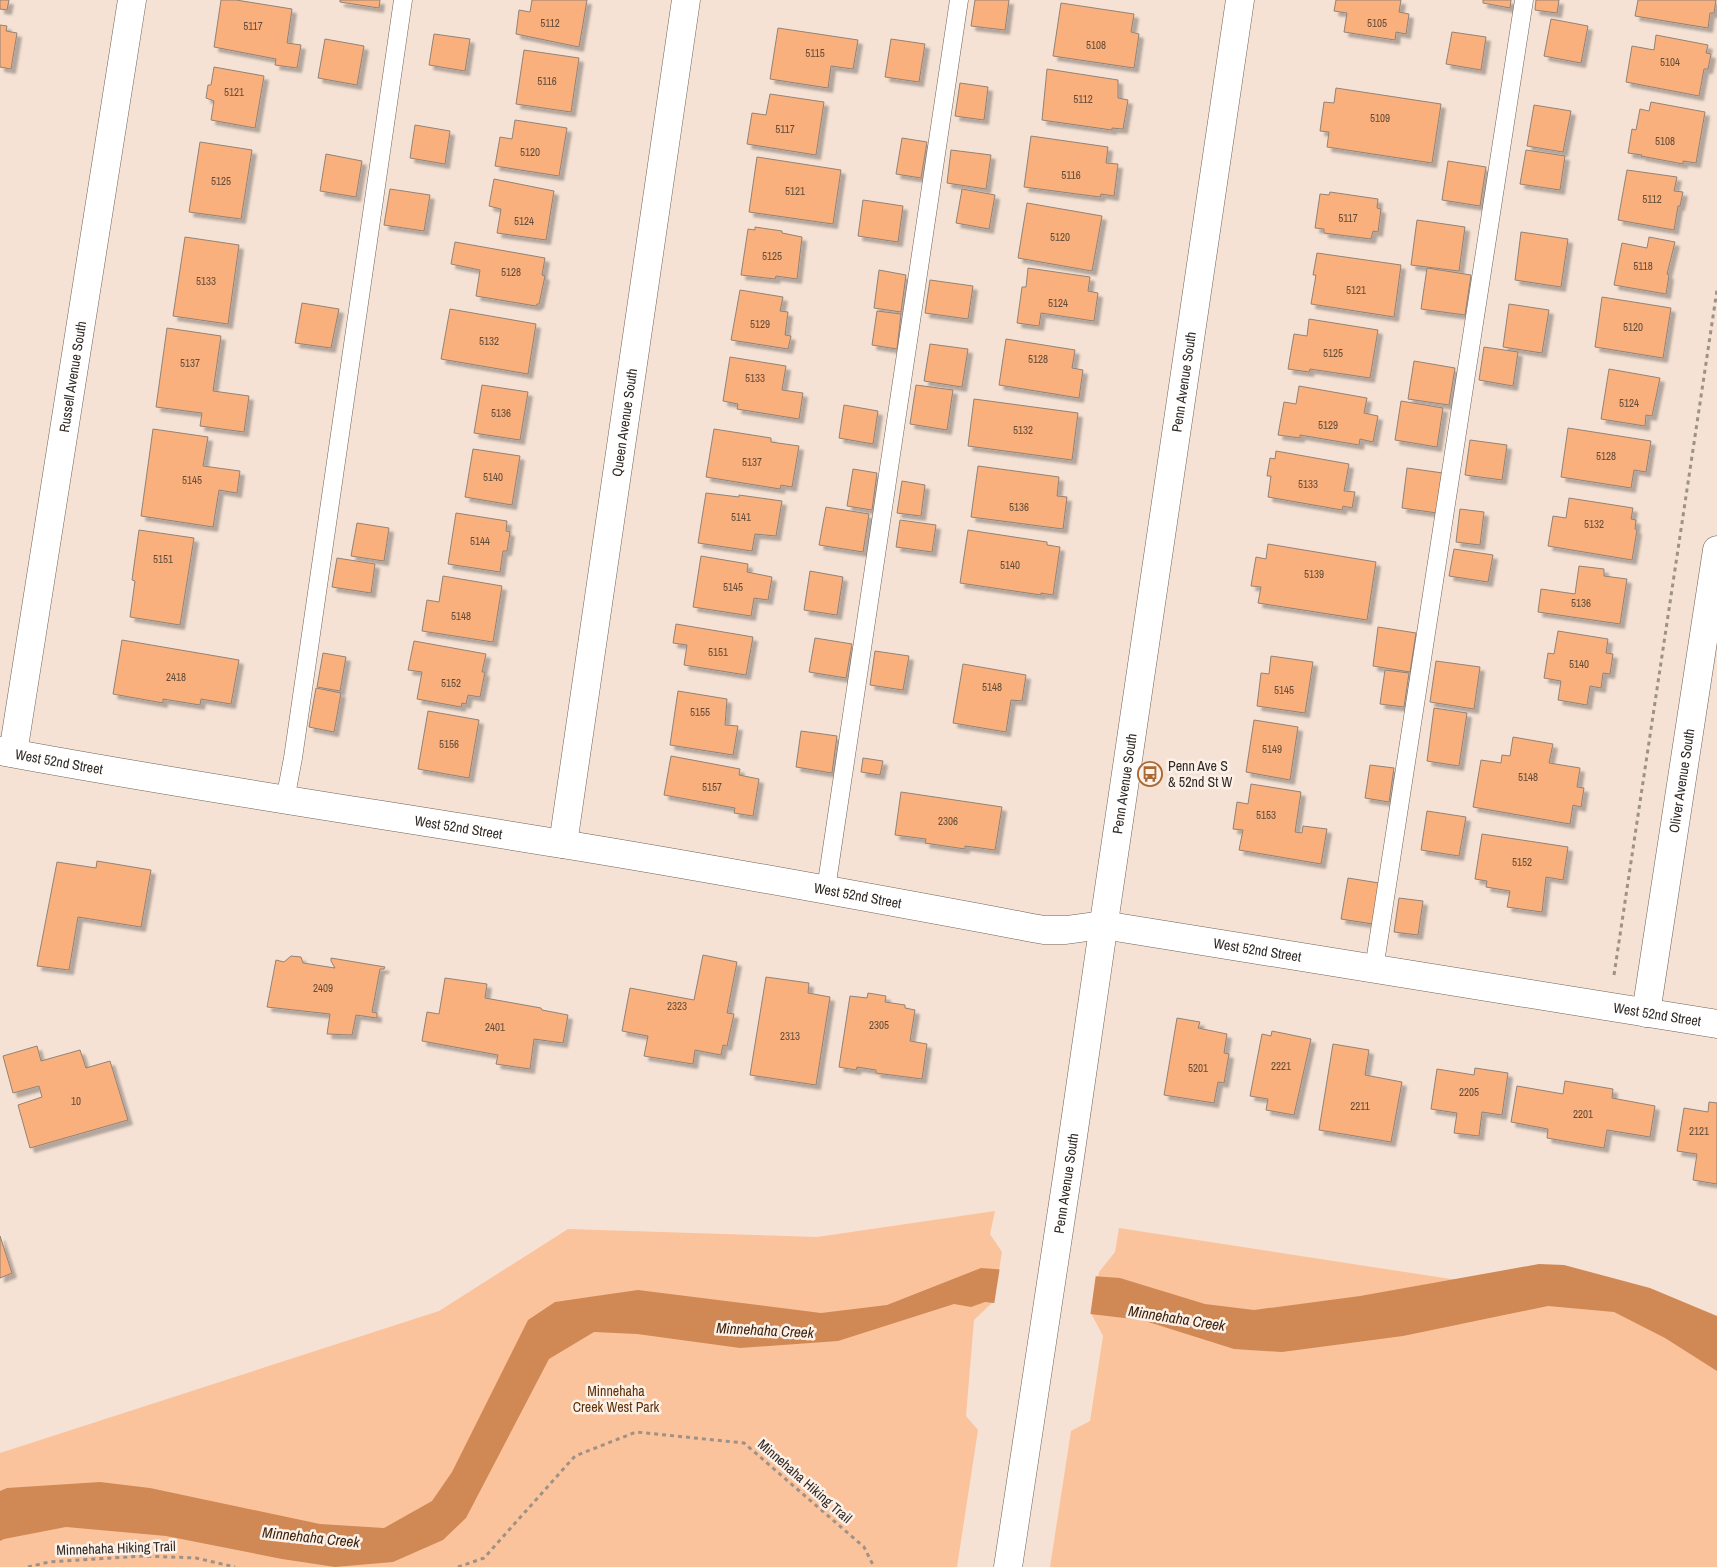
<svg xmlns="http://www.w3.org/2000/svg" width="1717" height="1567" font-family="'Archivo Narrow',sans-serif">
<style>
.green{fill:#fbc39c}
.water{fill:#d08954}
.pier{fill:#f5e2d5}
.building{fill:#fab07b;stroke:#938276;filter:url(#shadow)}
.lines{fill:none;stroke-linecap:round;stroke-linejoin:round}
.lane-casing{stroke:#716156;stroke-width:19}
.street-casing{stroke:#716156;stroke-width:29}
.secondary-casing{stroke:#716156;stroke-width:29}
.path{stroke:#9e9187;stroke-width:3;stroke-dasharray:4 4;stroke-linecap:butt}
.lane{stroke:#fff;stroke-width:18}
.street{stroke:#fff;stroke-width:28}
.secondary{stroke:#fff;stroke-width:28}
.labels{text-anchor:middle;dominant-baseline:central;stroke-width:5;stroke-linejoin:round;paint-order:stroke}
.number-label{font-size:11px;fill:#634c3a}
.street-label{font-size:14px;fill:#312a25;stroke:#fcf1e9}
.poi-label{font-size:14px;fill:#312a25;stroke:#fcf1e9;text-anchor:start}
.park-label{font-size:14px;fill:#5f3005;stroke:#fcf1e9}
.water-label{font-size:15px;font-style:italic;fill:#3f220b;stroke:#fcf1e9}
</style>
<defs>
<filter id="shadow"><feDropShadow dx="4.5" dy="4.5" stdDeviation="1" flood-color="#0004"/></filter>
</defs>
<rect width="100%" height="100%" fill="#f5e2d5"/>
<!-- green -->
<path class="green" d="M995 1211 990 1234 1002 1252 994 1301 974 1320 966 1416 978 1430 957 1567H0V1453L439 1311 568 1229 817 1237Z
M1119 1228 1717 1320V1567H1050L1071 1431 1090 1421 1103 1336 1092 1315 1099 1272 1115 1252Z"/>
<!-- water -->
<path class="water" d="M1539 1264 1564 1265 1650 1288 1717 1316V1371L1665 1338 1614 1312 1548 1306 1403 1336 1282 1352 1234 1349 1142 1320 985 1302 971 1307 954 1304 838 1341 740 1348 637 1334 594 1332 549 1359 466 1518 443 1540 393 1562 335 1567 282 1559 166 1536 66 1527 4 1539 0 1541V1491L7 1488 100 1482 150 1488 320 1524 384 1528 432 1501 452 1472 528 1320 555 1302 596 1296 638 1290 821 1313 887 1305 981 1268 1120 1278 1205 1304 1254 1310 1360 1296Z"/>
<!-- pier -->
<path class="pier" d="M1000 1267 1096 1274 1090 1317 994 1305Z"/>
<!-- building -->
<path class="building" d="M0 0H9L7 10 0 9Z
M221 0H236L292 9 287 43 301 45 297 68 275 65 276 59 214 47Z
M340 0H380L379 8 340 2Z
M532 0H587L579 47 516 34 519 10 530 12Z
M975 0H1009L1005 30 971 26Z
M1336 0H1401L1399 12 1409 14 1406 34 1396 32 1395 40 1344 32 1347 13 1334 11Z
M1483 0H1511L1510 8 1483 3Z
M1536 0H1559L1557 13 1535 10Z
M1638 0H1716L1714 13H1710L1708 28 1635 16Z
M1061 3 1134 14 1131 32 1139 34 1134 68 1053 56Z
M1551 19 1588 26 1581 63 1544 56Z
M0 25 7 26 6 31 17 33 11 69 0 67Z
M778 28 858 40 853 69 831 66 828 88 770 79Z
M1452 32 1486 37 1481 70 1446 64Z
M434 34 470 39 465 71 429 65Z
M1656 35 1708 45 1706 53 1711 54 1708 69H1704L1699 96 1626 82 1632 46 1654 50Z
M325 39 364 46 357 85 318 78Z
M891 39 925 44 919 82 885 77Z
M524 50 579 58 571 112 516 104Z
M214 67 264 76 255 128 211 120 214 101 206 98 208 85H211Z
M1047 69 1118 80V98L1128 100 1123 129 1112 128V130L1042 120Z
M960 83 988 87 984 120 955 116Z
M1336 88 1441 104 1432 163 1327 147 1329 132 1320 131 1324 102 1334 103Z
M770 94 824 102 816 155 747 144 752 113 766 115Z
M1651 102 1705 112 1696 163 1683 161V164L1641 156 1642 155 1628 153 1632 129 1636 130 1640 109 1649 111Z
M1534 105 1571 111 1563 152 1527 146Z
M515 120 567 128 559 176 495 166 500 137 512 139Z
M415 125 450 131 445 164 410 158Z
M1031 136 1108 147 1106 163 1118 164 1114 196 1101 194 1100 197 1024 187Z
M902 138 927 142 921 178 896 174Z
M200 142 252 150 241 219 189 212Z
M951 150 991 155 986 189 947 183Z
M1526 150 1565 156 1560 190 1520 184Z
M326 154 362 161 356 197 320 191Z
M757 157 841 170 833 224 749 212Z
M1448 161 1486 167 1480 206 1442 200Z
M1627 170 1677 177 1674 191 1683 192 1680 206H1678L1674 230 1618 220Z
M494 179 554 191 546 240 497 233 501 209 489 206Z
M390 189 430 195 424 231 384 225Z
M962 189 995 195 989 229 956 223Z
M1330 192 1378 199 1377 208 1381 209 1378 232 1373 231 1371 239 1324 233V229L1315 228 1320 194 1329 195Z
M863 200 903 206 898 242 858 236Z
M1027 203 1102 216 1092 271 1018 258Z
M1417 220 1465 227 1459 271 1411 265Z
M755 227 782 231V233L802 237 797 279 776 276 775 279 741 275 748 229 755 230Z
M1521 232 1568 239 1561 287 1515 280Z
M185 237 239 245 228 324 173 316Z
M1649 237 1675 242 1667 274 1669 275 1666 294 1614 285 1622 243 1647 248Z
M455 242 545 258 542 275 545 276 539 304H537L536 306 476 296 480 270 451 264Z
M1317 253 1401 265 1394 317 1311 304 1316 275H1313Z
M1028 268 1090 277 1088 291 1098 293 1094 321 1041 313 1039 326 1017 323 1022 287H1026Z
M1427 268 1471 275 1465 315 1421 309Z
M879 270 906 275 901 312 874 308Z
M930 280 973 286 968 319 925 313Z
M740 290 783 297 780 311 788 312 785 335 791 336 788 349 731 340Z
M1602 297 1671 308 1663 358 1595 347Z
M302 303 339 309 331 348 295 343Z
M1509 304 1549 310 1542 353 1503 347Z
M450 309 536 324 528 374 441 359Z
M877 311 901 314 897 349 872 345Z
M1309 319 1378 330 1370 378 1310 369 1309 372 1288 369 1294 334 1307 336Z
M167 328 221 336 213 391 249 396 244 432 200 426 202 413 156 407Z
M1006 339 1075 350 1072 368 1083 370 1079 398 999 385Z
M930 344 968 349 962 387 924 381Z
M1484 347 1518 352 1513 386 1479 380Z
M730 357 786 366 782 390 803 393 799 419 737 409 738 404 723 401Z
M1414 361 1455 368 1449 405 1408 399Z
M1609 369 1660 378 1652 416 1646 415 1645 426 1601 419Z
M482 385 528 392 520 440 474 433Z
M916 385 953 390 947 430 910 424Z
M1299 386 1367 398 1364 413 1378 416 1373 442 1360 439 1359 445 1300 435V438L1278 435 1284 402 1296 404Z
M974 399 1078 413 1072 460 968 446Z
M1401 401 1443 408 1437 447 1395 440Z
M844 405 878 411 873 444 839 438Z
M1568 428 1651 441 1646 472 1634 470 1631 488 1561 477Z
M153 429 208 437 203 466 240 471 237 493 219 490 213 527 141 516Z
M714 429 771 438V442L799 446 792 487 781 485 780 489 706 477Z
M1470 440 1507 445 1502 480 1465 475Z
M473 449 520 456 512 505 465 497Z
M1276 451 1349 464 1344 491 1355 492 1352 508 1343 506 1342 510 1268 497 1271 476H1267L1270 458 1275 459Z
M978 466 1059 477 1057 496 1067 497 1063 529 971 517Z
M1407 468 1443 473 1437 513 1402 508Z
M853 469 877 473 872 510 847 506Z
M902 481 925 485 921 516 897 513Z
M706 493 739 497V495L782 501 776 536 755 534 752 551 698 543Z
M1569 498 1633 508 1631 519 1636 520 1635 529 1637 530 1632 560 1548 546 1553 516 1566 518Z
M826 507 869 514 863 552 819 545Z
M1460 509 1484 512 1480 545 1456 542Z
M456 513 507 521 506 531 510 532 507 551H503L500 572 448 564Z
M900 520 936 525 932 552 896 547Z
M357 523 389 528 384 561 351 556Z
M139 530 194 538 180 625 130 617 135 581 132 580Z
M968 530 1047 542V545L1060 547 1053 595 1041 593V595L960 583Z
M1268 544 1376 562 1367 620 1258 603 1261 587 1251 586 1256 557 1266 559Z
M1454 549 1493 555 1488 582 1449 576Z
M701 556 748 564 747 572 772 577 768 600 754 598 751 616 693 607Z
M337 558 375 564 371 593 332 587Z
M1579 566 1604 569V576L1627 579 1620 624 1538 612 1541 589 1575 594Z
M810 571 843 577 837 615 804 610Z
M443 576 502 586 493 642 422 631 427 600 439 602Z
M676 624 753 637 746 675 684 665 687 645 673 643Z
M1378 627 1416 633 1410 672 1373 666Z
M1558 631 1608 639 1606 653 1613 654 1610 674 1603 673 1601 688 1590 686 1587 705 1558 700 1561 681 1544 678 1548 653 1554 654Z
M815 638 852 644 846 678 809 672Z
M122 640 239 660 231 704 201 699 200 705 163 699V703L113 694Z
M414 641 486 654 482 672H485L480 697 468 695 466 704 462 703 461 707 417 699 422 672 408 670Z
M875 651 909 656 903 690 870 685Z
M323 653 346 657 340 691 317 687Z
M1271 656 1313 662 1305 713 1257 706 1261 673 1269 674Z
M1436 661 1480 667 1474 709 1430 702Z
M963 664 1026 675 1022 701 1011 700 1006 732 953 723Z
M1385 670 1409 673 1404 707 1380 704Z
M316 688 341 693 334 732 309 727Z
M678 691 727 699 725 725 738 726 733 755 670 745Z
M1434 708 1467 713 1459 766 1427 761Z
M428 711 479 720 469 778 418 769Z
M1254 720 1298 727 1290 780 1246 772Z
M801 731 837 736 832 773 796 767Z
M1513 737 1553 744 1549 763 1580 768 1577 787 1584 788 1581 807 1573 805 1570 824 1473 807 1481 760 1501 763 1502 755 1510 756Z
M671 756 740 769 739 775 759 779 753 816 734 813 735 808 664 795Z
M863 758 883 761 880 775 861 772Z
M1370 765 1394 768 1389 802 1365 798Z
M1251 784 1301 792 1295 832 1302 833 1303 826 1327 829 1321 864 1239 850 1243 830 1233 829 1237 802 1248 804Z
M901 792 1002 807 995 850 965 846V849L925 843 926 839 895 835Z
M1427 811 1466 817 1459 856 1421 850Z
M1482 834 1568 847 1563 880 1546 877 1542 912 1507 907 1510 891 1486 887 1487 881 1475 879Z
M97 861 151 870 141 927 78 917 69 970 37 966 57 862 96 868Z
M1348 878 1379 883 1373 924 1341 919Z
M1399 898 1423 901 1418 935 1394 932Z
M703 955 737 962 727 1013 734 1014 727 1046 723 1045 721 1055 695 1050 693 1064 644 1056 648 1036 622 1031 630 988 694 1000Z
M291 956 301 957 303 963 335 968 331 961V958L385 967 384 969H380L372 1012 377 1013V1018L356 1015 352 1035 327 1034 330 1014 267 1007 276 960 284 962Z
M766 977 809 983 808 993 830 997 816 1085 750 1075Z
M445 978 487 984 485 998 541 1008 542 1010 568 1015 563 1043 534 1039 530 1069 496 1064 498 1055 422 1041 427 1012 439 1014Z
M868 993 886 996 885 1002 905 1005V1008L915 1010 910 1041 927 1044 922 1079 876 1073V1070L857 1067 856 1070 839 1067 850 996 867 998Z
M1177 1018 1200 1022 1198 1028 1227 1034 1224 1053 1229 1054 1224 1083 1218 1082 1214 1103 1164 1095Z
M1272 1031 1311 1039 1294 1115 1266 1110 1268 1099 1250 1096 1262 1034 1271 1036Z
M1333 1044 1369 1050 1365 1075 1402 1082 1391 1142 1319 1130Z
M37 1046 41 1061 80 1050 86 1068 110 1061 128 1120 30 1148 18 1105 42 1097 39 1086 13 1093 3 1056Z
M1475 1068 1508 1073 1502 1115 1482 1112 1479 1136 1454 1133 1457 1113 1431 1109 1437 1069 1474 1075Z
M1565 1081 1613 1089 1612 1098 1655 1106 1650 1137 1607 1130 1604 1148 1547 1138 1548 1129 1511 1122 1517 1086 1563 1094Z
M1709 1102 1717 1103V1184L1693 1180 1697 1154 1677 1151 1684 1108 1708 1112Z
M0 1236 12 1273 0 1278Z"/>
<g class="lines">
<defs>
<path id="lane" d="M285 800 293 758 403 0
M826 889 959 0
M1374 969 1524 0"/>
<g id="street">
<path id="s1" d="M0 751C187 786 374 813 562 844 723 870 883 900 1044 930H1066L1103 925 1717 1024"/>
<path id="s2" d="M13 753 132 0"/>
<path id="s3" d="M563 844 686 0"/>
<path id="s4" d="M1646 1013 1717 550"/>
</g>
<g id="secondary">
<path id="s5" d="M1008 1567 1069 1164 1107 902 1240 0"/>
</g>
</defs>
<!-- lane casing -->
<use href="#lane" class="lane-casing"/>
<!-- street casing -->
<use href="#street" class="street-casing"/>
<!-- secondary casing -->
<use href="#secondary" class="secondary-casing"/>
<!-- path -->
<path class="path" d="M1614 975 1717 290
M28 1567 49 1562 143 1556 196 1558 235 1567
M458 1567 484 1558 575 1456 636 1432 744 1443 864 1547 874 1567"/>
<!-- lane -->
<use href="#lane" class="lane"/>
<!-- street -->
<use href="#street" class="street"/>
<!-- secondary -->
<use href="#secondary" class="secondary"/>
</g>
<!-- icons -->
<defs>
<symbol id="bus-ring" viewBox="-11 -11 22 22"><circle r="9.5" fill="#fcf1e9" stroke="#aa6834" stroke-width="1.5"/><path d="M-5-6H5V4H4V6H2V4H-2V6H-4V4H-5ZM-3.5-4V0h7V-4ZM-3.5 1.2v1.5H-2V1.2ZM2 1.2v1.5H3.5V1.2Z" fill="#aa6834"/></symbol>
</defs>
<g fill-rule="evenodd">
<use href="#bus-ring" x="1136" y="760" width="28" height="28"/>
</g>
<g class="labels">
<!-- number labels -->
<g class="number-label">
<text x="550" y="23">5112</text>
<text x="1377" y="23">5105</text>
<text x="253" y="26">5117</text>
<text x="1096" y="45">5108</text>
<text x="815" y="53">5115</text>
<text x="1670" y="62">5104</text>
<text x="547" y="81">5116</text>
<text x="234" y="92">5121</text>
<text x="1083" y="99">5112</text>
<text x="1380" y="118">5109</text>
<text x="785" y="129">5117</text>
<text x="1665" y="141">5108</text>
<text x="530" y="152">5120</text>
<text x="1071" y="175">5116</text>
<text x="221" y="181">5125</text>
<text x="795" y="191">5121</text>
<text x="1652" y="199">5112</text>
<text x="1348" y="218">5117</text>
<text x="524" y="221">5124</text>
<text x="1060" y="237">5120</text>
<text x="772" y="256">5125</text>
<text x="1643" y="266">5118</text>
<text x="511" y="272">5128</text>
<text x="206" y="281">5133</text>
<text x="1356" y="290">5121</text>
<text x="1058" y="303">5124</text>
<text x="760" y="324">5129</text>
<text x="1633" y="327">5120</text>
<text x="489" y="341">5132</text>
<text x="1333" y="353">5125</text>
<text x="1038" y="359">5128</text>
<text x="190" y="363">5137</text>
<text x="755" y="378">5133</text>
<text x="1629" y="403">5124</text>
<text x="501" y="413">5136</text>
<text x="1328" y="425">5129</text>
<text x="1023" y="430">5132</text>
<text x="1606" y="456">5128</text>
<text x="752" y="462">5137</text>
<text x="493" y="477">5140</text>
<text x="192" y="480">5145</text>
<text x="1308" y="484">5133</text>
<text x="1019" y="507">5136</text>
<text x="741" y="517">5141</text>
<text x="1594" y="524">5132</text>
<text x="480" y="541">5144</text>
<text x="163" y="559">5151</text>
<text x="1010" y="565">5140</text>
<text x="1314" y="574">5139</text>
<text x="733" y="587">5145</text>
<text x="1581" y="603">5136</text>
<text x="461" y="616">5148</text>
<text x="718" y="652">5151</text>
<text x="1579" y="664">5140</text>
<text x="176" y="677">2418</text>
<text x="451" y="683">5152</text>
<text x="992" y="687">5148</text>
<text x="1284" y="690">5145</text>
<text x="700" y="712">5155</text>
<text x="449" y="744">5156</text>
<text x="1272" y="749">5149</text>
<text x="1528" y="777">5148</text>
<text x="712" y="787">5157</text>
<text x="1266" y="815">5153</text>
<text x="948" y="821">2306</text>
<text x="1522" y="862">5152</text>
<text x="323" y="988">2409</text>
<text x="677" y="1006">2323</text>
<text x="879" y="1025">2305</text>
<text x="495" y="1027">2401</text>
<text x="790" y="1036">2313</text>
<text x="1281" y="1066">2221</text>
<text x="1198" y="1068">5201</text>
<text x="1469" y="1092">2205</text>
<text x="76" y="1101">10</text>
<text x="1360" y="1106">2211</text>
<text x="1583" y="1114">2201</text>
<text x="1699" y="1131">2121</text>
</g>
<!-- street labels -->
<g class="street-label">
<text stroke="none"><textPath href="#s2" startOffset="381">Russell Avenue South</textPath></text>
<text stroke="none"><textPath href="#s5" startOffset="1198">Penn Avenue South</textPath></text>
<text stroke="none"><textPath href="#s3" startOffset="426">Queen Avenue South</textPath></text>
<text stroke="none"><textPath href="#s1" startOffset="60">West 52nd Street</textPath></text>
<text stroke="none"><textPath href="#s4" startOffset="235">Oliver Avenue South</textPath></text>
<text stroke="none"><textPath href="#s5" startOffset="792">Penn Avenue South</textPath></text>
<text stroke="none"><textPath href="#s1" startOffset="465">West 52nd Street</textPath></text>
<text stroke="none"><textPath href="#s1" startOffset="870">West 52nd Street</textPath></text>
<text stroke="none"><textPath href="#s1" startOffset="1275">West 52nd Street</textPath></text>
<text stroke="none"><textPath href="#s1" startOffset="1680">West 52nd Street</textPath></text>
<text stroke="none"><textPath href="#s5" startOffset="388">Penn Avenue South</textPath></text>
<text transform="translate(805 1481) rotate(41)">Minnehaha Hiking Trail</text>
<text transform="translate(116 1548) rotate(-2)">Minnehaha Hiking Trail</text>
</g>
<!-- poi labels -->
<g class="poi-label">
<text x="1168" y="766">Penn Ave S<tspan x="1168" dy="16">&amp; 52nd St W</tspan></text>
</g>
<!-- park labels -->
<g class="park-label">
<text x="616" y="1391">Minnehaha<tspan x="616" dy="16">Creek West Park</tspan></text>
</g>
<!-- water labels -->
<g class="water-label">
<text transform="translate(1177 1318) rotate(9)">Minnehaha Creek</text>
<text transform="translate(765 1330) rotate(3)">Minnehaha Creek</text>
<text transform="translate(311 1537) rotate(6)">Minnehaha Creek</text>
</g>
</g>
</svg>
